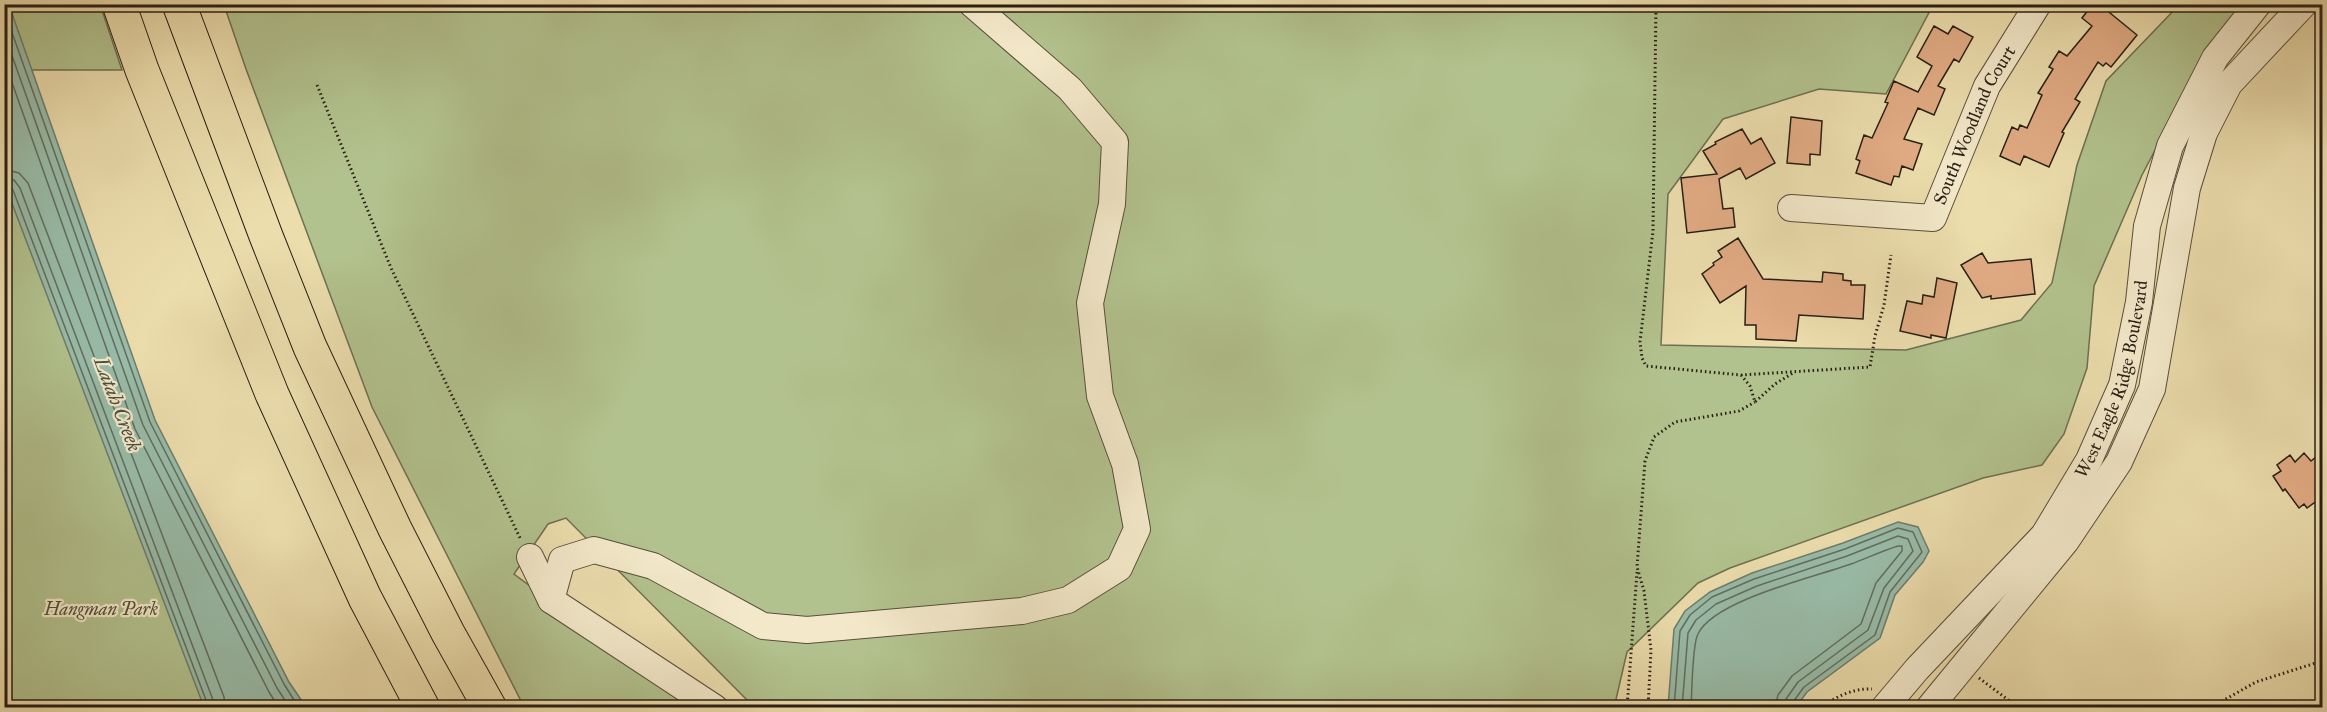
<svg xmlns="http://www.w3.org/2000/svg" width="2327" height="712" font-family="'IM FELL Great Primer',serif">
<style>
.green{fill:#b2c28e;stroke:#6d7052;stroke-width:1.5}
.water{fill:#99bca9;stroke:#6c7d6e;stroke-width:1.5}
.lines{fill:none;stroke-linecap:round;stroke-linejoin:round}
.shore{stroke:#606e5f;stroke-width:1.5}
.building{fill:#e1ab84;stroke:#281f15;stroke-width:1.5}
.minor-casing{stroke:#594e3b;stroke-width:28}
.highway-casing{stroke:#281f15;stroke-width:35}
.path{stroke:#281f15;stroke-width:3;stroke-dasharray:1.5 3;stroke-linecap:butt}
.minor{stroke:#f3e9ca;stroke-width:26}
.highway{stroke:#ecddad;stroke-width:33}
.labels{text-anchor:middle;dominant-baseline:central;stroke-width:4.5;stroke-linejoin:round;paint-order:stroke}
.street-label{font-size:18px;fill:#281f15;stroke:#f3e9ca}
.park-label{font-size:18px;font-style:italic;fill:#515039;stroke:#f3e9ca}
.water-label{font-size:20px;font-style:italic;fill:#4a4e41;stroke:#f3e9ca}
</style>
<rect width="100%" height="100%" fill="#ecddad"/>
<filter id="stains"><feTurbulence type="fractalNoise" baseFrequency=".00333" numOctaves="4"/><feColorMatrix values="0 0 0 0 .2 0 0 0 0 .09 0 0 0 0 .02 0 0 0 .5 -.17"/></filter>
<radialGradient id="worn" r=".72"><stop offset=".6" stop-color="#630" stop-opacity="0"/><stop offset="1" stop-color="#630" stop-opacity=".3"/></radialGradient>
<!-- green -->
<path class="green" d="M100 4 122 70H5V5Z
M224 5H1933L1886 94 1819 89 1723 119 1668 194 1661 345 1906 350 2021 320 2052 283 2077 165 2106 81 2179 5H2245L2180 103 2142 175 2094 286 2087 368 2064 434 2042 465 1983 478 1730 568 1698 583 1627 652 1614 708H1010L943 705 937 708 754 707 566 518 548 524 514 574 693 707H524L372 407 246 69Z
M4 89 260 707H5Z"/>
<!-- water -->
<path class="water" d="M9 5 155 420 289 682 306 707H204L5 185 4 5Z
M1898 522 1918 527 1929 551 1923 562 1895 595 1880 638 1807 692 1796 707H1668L1674 629 1685 611 1710 592 1752 573 1843 543Z"/>
<g class="lines">
<!-- shore -->
<path class="shore" d="M4 10 150 422 284 684 299 708
M4 33 143 425 277 688 290 708
M4 60 135 429 269 692 279 708
M4 169 19 173 28 183 224 697 225 708
M4 178 14 180 20 188 216 708
M4 186H9L13 190 209 708
M1674 708 1680 631 1690 615 1712 597 1754 579 1845 549 1898 528 1913 532 1922 552 1890 592 1875 635 1804 687 1793 702 1792 708
M1682 708 1688 633 1696 620 1716 604 1757 586 1847 556 1898 536 1908 539 1913 551 1884 588 1868 630 1798 682 1786 699 1784 708
M1691 708C1692 693 1692 645 1698 634 1714 600 1815 577 1851 564 1867 558 1882 551 1898 546H1902V551L1876 583 1861 624 1792 676 1778 695 1775 708"/>
</g>
<!-- building -->
<path class="building" d="M2093 4H2099L2137 35 2111 67 2106 63 2103 66 2098 62 2075 99 2080 102 2062 132 2064 133 2049 167 2024 156 2020 165 2000 156 2012 127 2018 130 2020 125 2027 128 2042 95 2038 93 2053 69 2049 67 2059 51 2067 56 2092 26 2082 18Z
M1934 26 1948 34 1953 26 1973 37 1959 62 1954 59 1938 86 1945 89 1934 115 1918 108 1904 139 1922 144 1913 170 1902 166 1899 177 1894 176 1891 185 1856 173 1860 161 1856 159 1864 135 1872 138 1888 103 1885 102 1894 81 1918 92 1932 66 1917 57Z
M1791 117 1822 121 1820 155 1810 154V165L1787 163Z
M1742 129 1751 144 1761 138 1775 163 1746 179 1740 168 1719 179 1723 209 1733 208 1735 227 1687 233 1681 178 1717 174 1703 151 1716 144 1715 142Z
M1738 238 1763 279 1822 282 1823 272 1843 274V280L1851 281V285H1865L1863 319 1799 315 1796 341 1756 339V325H1745L1746 286 1720 303 1702 274 1714 265 1713 263 1722 257 1718 251Z
M1982 253 1988 263 2031 259 2035 294 1991 299V296L1982 298 1961 265Z
M1937 278 1957 283 1946 338 1931 335V338L1900 331 1907 301 1922 304 1923 295 1934 297Z
M2322 452V497L2307 508 2304 504 2299 508 2285 489 2283 491 2273 476 2281 471 2277 465 2290 455 2295 462 2304 453 2311 461Z"/>
<g class="lines">
<defs>
<g id="minor">
<path id="s1" d="M1791 208 1933 218 1987 86 2038 4"/>
<path d="M530 557 551 600 715 708"/>
<path d="M551 600 562 560 594 550 653 566 763 626 807 630 1022 611 1068 600 1119 568 1137 529 1125 464 1100 396 1090 303 1112 204 1115 142 1070 89 972 4"/>
<path id="s2" d="M1884 708 1917 669 2044 535 2089 460 2122 385 2139 302 2147 226 2170 146 2215 58 2258 4"/>
<path d="M1929 708 2066 541 2119 462 2152 389 2187 188 2204 133 2229 84 2304 4"/>
</g>
<path id="highway" d="M119 4 142 70 272 394 365 598 423 708
M179 4 266 236 310 347 395 529 448 633 490 708"/>
</defs>
<!-- minor casing -->
<use href="#minor" class="minor-casing"/>
<!-- highway casing -->
<use href="#highway" class="highway-casing"/>
<!-- path -->
<path class="path" d="M1656 4 1653 231 1640 342 1642 358 1646 366 1741 375 1870 367 1875 336 1884 305 1891 255
M317 85 391 268 521 540
M1741 375 1750 386 1755 402 1775 384 1793 373
M1979 678 2019 708
M1627 708 1637 572
M1648 708 1651 650 1644 591 1637 567 1645 461 1654 437 1675 422 1739 411 1755 402
M1822 708C1835 696 1855 688 1872 689
M2210 708 2256 682 2322 661"/>
<!-- minor -->
<use href="#minor" class="minor"/>
<!-- highway -->
<use href="#highway" class="highway"/>
</g>
<g class="labels">
<!-- street labels -->
<g class="street-label">
<text stroke="none"><textPath href="#s1" startOffset="244">South Woodland Court</textPath></text>
<text stroke="none"><textPath href="#s2" startOffset="408">West Eagle Ridge Boulevard</textPath></text>
</g>
<!-- park labels -->
<g class="park-label">
<text x="101" y="609">Hangman Park</text>
</g>
<!-- water labels -->
<g class="water-label">
<text transform="translate(118 404) rotate(69)">Latah Creek</text>
</g>
</g>
<!-- margin -->
<rect width="2327" height="712" fill="none" stroke="#ecddad" stroke-width="24"/>
<rect x="6" y="6" width="2315" height="700" fill="none" stroke="#281f15" stroke-width="3"/>
<rect x="12" y="12" width="2303" height="688" fill="none" stroke="#281f15" stroke-width="1.5"/>
<rect width="100%" height="100%" filter="url(#stains)"/>
<rect width="100%" height="100%" fill="url(#worn)"/>
</svg>
